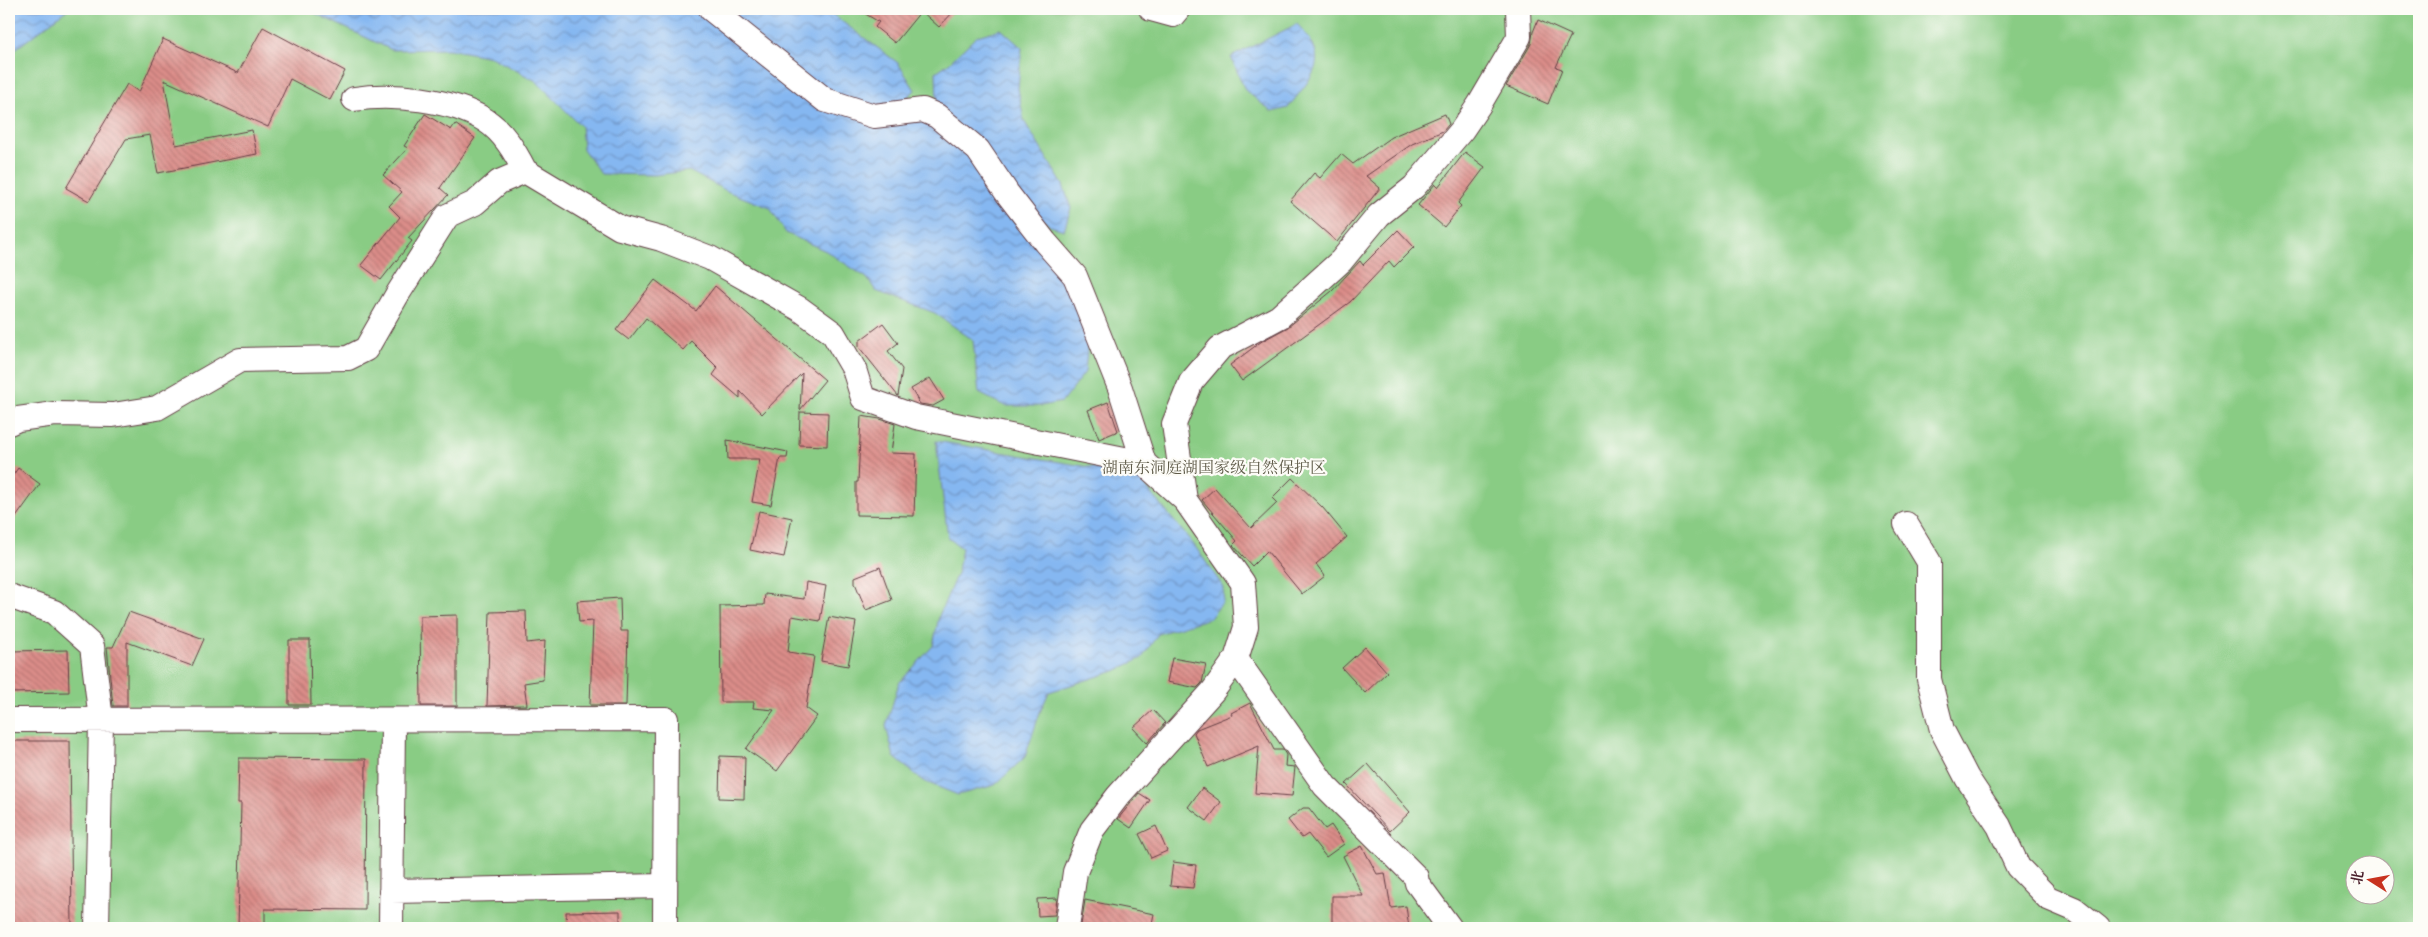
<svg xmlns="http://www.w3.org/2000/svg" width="2428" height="937" font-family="'IM FELL Double Pica','Noto Serif SC',serif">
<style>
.park{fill:#89cc84;stroke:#6a7658;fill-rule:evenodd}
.water{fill:url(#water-waves);stroke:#686b8e}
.building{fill:url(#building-back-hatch)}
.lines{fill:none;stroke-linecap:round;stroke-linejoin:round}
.minor-casing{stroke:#633d44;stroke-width:26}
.minor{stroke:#fff;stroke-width:24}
.labels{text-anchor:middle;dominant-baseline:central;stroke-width:4.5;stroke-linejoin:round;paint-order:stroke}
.park-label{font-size:16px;fill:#605c4a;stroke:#fdfcf7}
</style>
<defs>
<pattern id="water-waves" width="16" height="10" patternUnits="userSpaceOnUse" patternTransform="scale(1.25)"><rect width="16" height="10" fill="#85b7f1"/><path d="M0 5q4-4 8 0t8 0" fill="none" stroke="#6f94c3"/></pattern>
<pattern id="building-back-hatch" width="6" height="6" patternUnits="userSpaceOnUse" patternTransform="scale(1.25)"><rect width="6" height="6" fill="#db8d89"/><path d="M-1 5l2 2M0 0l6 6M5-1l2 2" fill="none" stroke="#b47370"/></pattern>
</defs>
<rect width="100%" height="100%" fill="#fdfcf7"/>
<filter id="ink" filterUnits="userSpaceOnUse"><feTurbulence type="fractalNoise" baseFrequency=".02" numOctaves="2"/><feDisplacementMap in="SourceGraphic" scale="10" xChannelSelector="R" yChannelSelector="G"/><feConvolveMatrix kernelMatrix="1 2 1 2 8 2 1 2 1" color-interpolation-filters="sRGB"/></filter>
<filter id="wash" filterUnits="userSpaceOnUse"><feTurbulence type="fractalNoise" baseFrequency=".0096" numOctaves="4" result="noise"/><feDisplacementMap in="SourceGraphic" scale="20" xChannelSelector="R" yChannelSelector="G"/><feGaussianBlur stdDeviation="1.12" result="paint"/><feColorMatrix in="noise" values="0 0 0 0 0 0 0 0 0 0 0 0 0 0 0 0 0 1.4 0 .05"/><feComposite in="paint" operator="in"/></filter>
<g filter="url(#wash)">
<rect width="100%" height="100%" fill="#efe9cf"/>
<!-- park -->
<path class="park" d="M9 9H2419V928H9ZM2356 864H2386V894H2356Z"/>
<!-- water -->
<path class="water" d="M9 9H68L9 54Z
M306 9H700L791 86 916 121 935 123 977 154 1000 203 1018 227 1038 245 1072 289 1088 340 1085 372 1062 402 1041 406H1005L979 393 973 340 935 313 876 291 867 278 826 251 786 233 770 208 729 192 689 171 655 175 601 174 583 149 581 126 536 81 491 57 449 49 392 50Z
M719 9H825L898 63 915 90 901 103 874 110 826 94Z
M1297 24C1333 61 1313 74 1288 108L1272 112 1245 90 1231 57Z
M1001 29 1022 48 1018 88 1024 121 1063 185 1071 208 1064 230 1050 226 1018 197 937 103 936 72 949 63 977 36Z
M936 441 1136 475 1194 545 1224 588 1223 602 1210 618 1158 634 1142 658 1115 671 1049 692 1040 712 1025 757 995 785 958 795 923 781 894 757 886 726 899 683 933 646 939 616 958 571 962 548 948 538Z"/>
<g id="blocks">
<!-- building -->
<path class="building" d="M857 9H956L939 27 921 11 895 43 875 27 879 22Z
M1538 20 1571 35 1556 67 1562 69 1548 104 1506 86 1531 44 1533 32Z
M263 27 345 71 330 100 290 79 268 127 164 80 176 145 252 130 257 154 158 173 150 135 126 139 89 201 66 188 127 84 139 92 163 39 238 73Z
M425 114 451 130 455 124 475 138 440 188 448 195 408 238 412 241 381 280 361 265 400 217 389 206 402 192 383 175 408 148 404 146Z
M1445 114 1449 124 1443 131 1412 144 1366 176 1380 188 1337 242 1290 201 1314 173 1320 178 1341 154 1353 164 1391 137Z
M1465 152 1485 167 1458 203 1461 206 1444 227 1418 205 1435 184 1438 187Z
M1398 230 1414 247 1394 267 1389 261 1350 302 1242 381 1230 365 1262 341 1288 327 1332 291 1360 261 1363 265Z
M655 280 696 311 715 286 825 380 800 410 802 373 762 414 740 391V398L713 375 718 368 691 341 683 350 646 318 629 340 616 330Z
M883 323 898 343 888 351 902 369 898 396 859 347V341Z
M930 378 944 400 933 406 920 404 911 389Z
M1108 402 1118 431 1099 439 1088 410Z
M800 412 828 413 827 446 799 445Z
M861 416 880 419 895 424 891 453 916 454 914 516 856 515V482H858Z
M727 440 788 452 787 458H780L771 505 752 502 760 459H728Z
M18 468 40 484 9 527V481Z
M1292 478 1323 508 1347 537 1316 564 1325 576 1302 594 1267 551 1252 566 1233 545 1237 541 1202 500 1215 488 1251 528 1277 503 1272 498Z
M759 511 792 518 784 557 750 550Z
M880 567 892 600 866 610 855 583V577Z
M806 582 826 586 820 621 792 616 788 652 814 656 806 708 817 716 777 771 746 749 774 710 753 708 754 702H721L720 606 764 605 765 594 804 599Z
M620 598 621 631H628L626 705H590L593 621 579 622 577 601Z
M526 611 527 643 545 641 543 680 524 683 527 705 487 706 490 612Z
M129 612 204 639 192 666 127 642V706H113L107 647H113Z
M457 615V706H421L420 616Z
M829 617 856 622 848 666 821 661Z
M289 640H310L311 705H289Z
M1365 647 1387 672 1365 693 1342 668Z
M68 650 69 692 9 693V651Z
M1172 658 1206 664 1202 683 1197 688 1167 682Z
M1250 703 1274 750H1283L1286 755 1285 766 1295 767 1292 796 1255 793 1259 746 1208 767 1194 733 1197 729 1232 715 1231 713Z
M1153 710 1165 723 1147 743 1133 728Z
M9 741H70L72 928H9Z
M720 756 745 757 744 799 719 798Z
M239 758 366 759 365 910 265 909V928H238L241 803H238Z
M1368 764 1410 812 1390 831 1346 784Z
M1202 788 1221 802 1207 821 1188 807Z
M1139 793 1150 800 1131 828 1118 819Z
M1303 808H1309L1325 829 1331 825 1344 844 1326 857 1308 834 1302 838 1288 820Z
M1156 826 1167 851 1151 858 1139 834Z
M1362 846 1377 874 1385 873 1391 908 1406 906 1409 928H1332V896H1363L1343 856Z
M1173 862 1196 865 1193 888 1170 886Z
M1057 898 1055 915 1038 916 1037 899Z
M1085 900 1154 914 1151 928H1096L1081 925Z
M620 911V928H567L566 912Z"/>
</g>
</g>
<g filter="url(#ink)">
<use href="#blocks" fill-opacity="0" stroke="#633d44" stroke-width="1"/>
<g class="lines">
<defs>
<path id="minor" d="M711 9 825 100 874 116 923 110 937 116 978 150 1007 193 1045 242 1075 276 1120 388 1144 463
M1151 9 1173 15 1178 9
M354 99C392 93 451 99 485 120 504 132 515 152 525 171
M9 423 18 419 55 414 113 415 157 408 240 360 348 358 366 349 397 295 447 216 475 203 499 182 525 171 620 228 661 239 710 258 800 309 833 333 854 369 863 398 916 417 1144 463 1185 500 1243 583 1246 627 1236 659 1213 691 1118 796 1092 830 1075 872 1067 928
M1185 500 1174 424 1191 382 1220 348 1279 317 1341 261 1379 215 1414 187 1462 130 1479 105 1519 37 1518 9
M1906 524 1929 562V679L1942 730 1967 778 1999 826 2018 867 2048 898 2074 909 2098 928
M9 596 54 612 92 646 101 720 97 928
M1236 659 1325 786 1416 877 1417 883 1450 928
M9 720 666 719 665 928
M391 891 665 886
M391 928 393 721"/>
</defs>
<!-- minor casing -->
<use href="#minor" class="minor-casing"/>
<!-- minor -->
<use href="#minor" class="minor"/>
</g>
</g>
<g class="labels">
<!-- park labels -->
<g class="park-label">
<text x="1214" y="468">湖南东洞庭湖国家级自然保护区</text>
</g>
</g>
<!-- margin -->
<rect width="2428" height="937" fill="none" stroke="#fdfcf7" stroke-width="30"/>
<!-- north arrow -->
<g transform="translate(2370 880) rotate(281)"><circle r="24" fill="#fdfcf7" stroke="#b5a4a5"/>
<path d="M0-4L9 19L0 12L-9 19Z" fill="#c8321e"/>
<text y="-8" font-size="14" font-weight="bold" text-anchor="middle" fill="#4a1f2b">北</text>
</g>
</svg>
